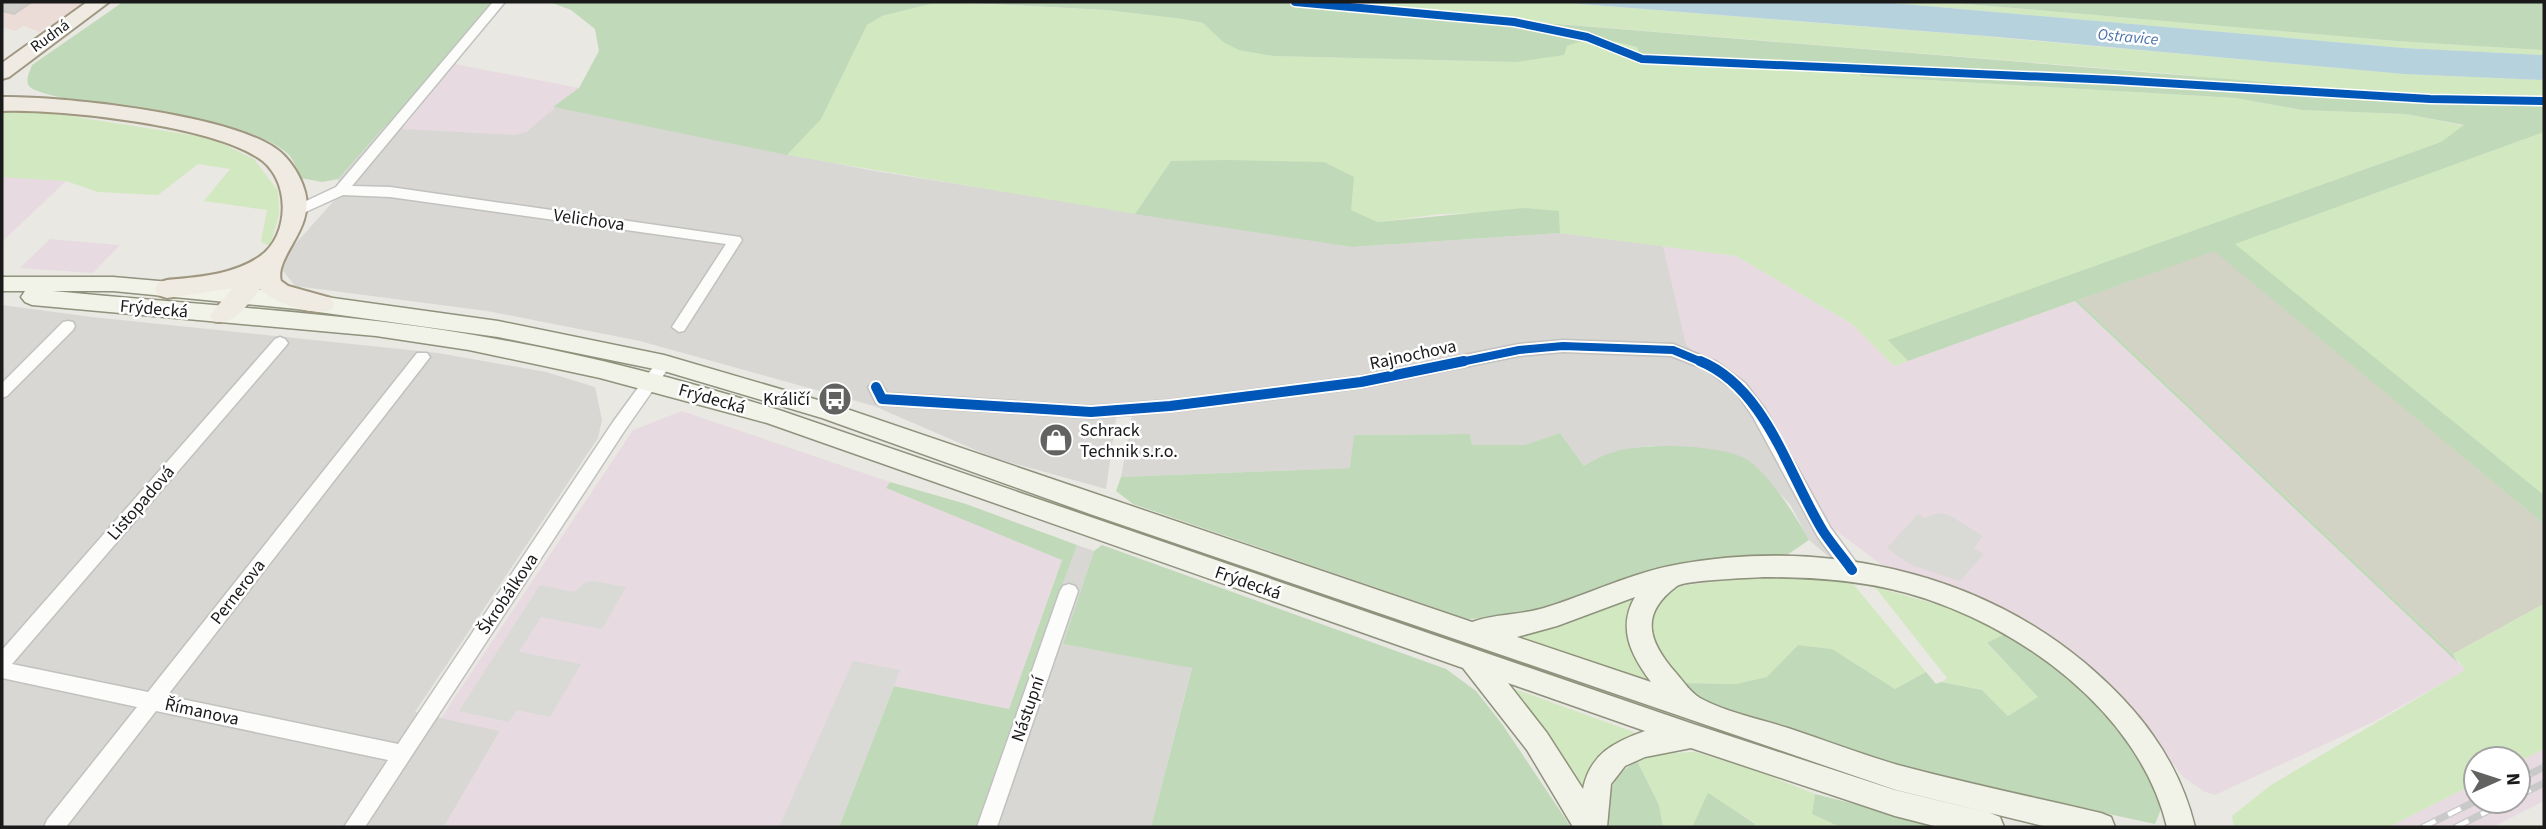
<svg xmlns="http://www.w3.org/2000/svg" width="2546" height="829" font-family="'Source Sans 3',sans-serif">
<style>
.residential{fill:#d8d7d4}
.commercial{fill:#ecdcd7}
.industrial{fill:#e7dbe1}
.construction{fill:#d2d3c4}
.grass{fill:#d2e8c0}
.forest{fill:#c0d9b8}
.parking{fill:#d9d9d6}
.water{fill:#b5d2dd}
.building{fill:#cfceca;stroke:#ccc9c4;stroke-width:2}
.lines{fill:none;stroke-linecap:round;stroke-linejoin:round}
.street-casing{stroke:#c1c1bf;stroke-width:3}
.secondary-casing{stroke:#8f927c;stroke-width:3}
.primary-casing{stroke:#9f9780;stroke-width:4}
.street{fill:#fcfcfb;fill-rule:evenodd}
.secondary{fill:#f1f2e8;fill-rule:evenodd}
.primary{fill:#f0ebe2;fill-rule:evenodd}
.rail-casing{stroke:#c9c9c8;stroke-width:7}
.rail{stroke:#fff;stroke-width:4.5;stroke-dasharray:14;stroke-linecap:butt}
.cycleway-far1-casing{stroke:#fff;stroke-width:11}
.cycleway-casing{stroke:#fff;stroke-width:14}
.cycleway-far1{stroke:#0057b8;stroke-width:8}
.cycleway{stroke:#0057b8;stroke-width:10}
.labels{text-anchor:middle;dominant-baseline:central;stroke-width:5;stroke-linejoin:round;paint-order:stroke}
.far-street-label{font-size:16px;fill:#1a1a1a;stroke:#fff}
.far-water-label{font-size:16px;font-style:italic;fill:#4870a9;stroke:#fff}
.street-label{font-size:18px;fill:#1a1a1a;stroke:#fff}
.poi-label{font-size:18px;fill:#1a1a1a;stroke:#fff;text-anchor:end}
</style>
<rect width="100%" height="100%" fill="#e9e8e3"/>
<!-- residential -->
<path class="residential" d="M553 107 869 170 1352 247 1560 233 1663 246 1695 333 1758 397 1839 565 1809 540 1790 504 1743 458 1699 449 1648 446 1612 452 1584 466 1560 433 1526 445H1472L1470 434 1355 435 1351 468 1121 477 1134 404H1118L1106 489 994 458 874 406 640 341 487 311 295 286 280 267 289 251 339 195 338 179 385 126 526 132Z
M2 305 92 317 438 353 546 372 595 387 602 420 598 438 415 712 500 731 444 827H2Z
M1077 545 1094 551 1063 644 1192 667 1151 827H976Z"/>
<!-- commercial -->
<path class="commercial" d="M2 2H86L40 32 24 26 15 31 2 27Z"/>
<!-- industrial -->
<path class="industrial" d="M455 64 579 88 526 132 516 135 402 129Z
M10 176 66 181 2 242V177Z
M50 239 120 245 93 273 20 268Z
M1663 246 1736 256 1852 324 1894 366 2075 301 2466 670 2373 722 2215 795 2205 792 2183 777 2150 733 2048 638 2000 606 1882 565 1830 526 1749 400 1686 345Z
M682 411 890 482 886 488 1062 559 1009 709 894 686 839 827H444L500 731 441 718 633 430Z
M2544 749V801L2493 827H2389L2476 783V801H2518V762Z"/>
<!-- construction -->
<path class="construction" d="M2214 250 2544 524V604L2453 654 2078 300Z"/>
<!-- grass -->
<path class="grass" d="M938 2 1107 10 1183 19 1203 23 1223 42 1274 56 1516 62 1577 41H1621L1637 47 1643 57 1854 65 1861 76 2236 98 2302 110 2405 114 2465 126 2441 142 1889 340 1908 361 1894 366 1852 324 1736 256 1560 233 1559 211 1440 214 1378 222 1351 210 1324 162 1171 161 1135 214 787 155 821 118 867 25 882 16Z
M1290 2H1556L1982 36 2404 74 2544 80V101L2430 99 2163 73Z
M1881 2H1944L2396 41 2544 50V55L2403 48Z
M19 108 210 138 254 159 278 191 279 215 270 246 261 242 267 210 204 201 230 169 198 164 158 195 98 192 66 181 2 177V109Z
M2544 132V495L2234 244Z
M1768 576 1849 579 1926 672 1895 689 1832 649 1798 645 1768 677 1736 684 1677 683 1646 631V621L1669 587Z
M1875 587 1964 612 2005 634 1987 644 2038 697 2008 716 1982 690 1942 682 1947 678Z
M1639 592 1661 688 1510 637Z
M2544 604V749L2518 762V759H2476V783L2389 827H2234L2232 816 2271 785 2465 670 2453 654Z
M1501 684 1639 734C1600 752 1589 758 1585 803Z
M1695 752 1749 768 1815 794 1812 814 1840 827H1754V822L1708 794 1692 827H1663L1659 805 1637 761 1658 754Z"/>
<!-- forest -->
<path class="forest" d="M123 2H493L393 122 385 126 338 179 322 182 301 178C297 171 294 159 288 154 269 138 238 128 214 123 188 117 38 100 29 86 25 79 30 71 32 65Z
M550 2H938L882 16 867 25 821 119 787 155 553 107 579 88 599 51 595 29 571 10Z
M951 2H1290L2252 81 2430 99 2544 101V132L2235 244 2544 495V524L2214 251 2078 300 2419 622 2453 654 2458 663 2075 301 1908 361 1888 340 2441 142 2464 125 2405 114 2302 110 2236 98 1861 76 1854 65 1642 57 1637 47C1616 40 1587 37 1567 46L1564 55 1516 62 1274 56 1239 50 1223 42 1203 23 1183 19 1107 10Z
M1944 2H2544V50L2396 41Z
M1227 160 1324 162 1354 177 1351 210 1378 222 1524 208 1559 211 1560 233 1352 247 1135 214 1171 161Z
M1560 433 1584 466C1593 461 1603 455 1613 452 1646 443 1710 444 1742 457 1765 467 1797 518 1809 540L1787 555 1671 565 1522 616 1468 619 1133 504 1116 491 1121 477 1350 468 1354 435 1470 434 1472 445H1525Z
M890 482 966 504 1077 545 976 827H839L894 686 1009 709 1062 560 886 488Z
M1102 545 1446 669 1476 691 1502 724 1571 827H1151L1192 668 1063 644 1094 551Z
M2005 634 2051 662 2141 749 2166 797 2155 824 1928 775 1717 708 1677 683 1736 684 1767 677 1798 645 1832 649 1895 689 1926 672 1936 684 1941 682 1982 690 2008 716 2038 697 1987 643Z
M1637 761 1659 805 1663 827H1609C1608 796 1608 778 1637 761Z
M1708 793 1754 823V827H1692Z
M1815 794 1946 827H1840L1812 814Z"/>
<!-- parking -->
<path class="parking" d="M1939 513 1949 515 1983 536 1974 548 1984 554 1960 581 1909 564 1887 548 1918 514 1924 518Z
M592 581 626 587 602 629 541 617 519 652 581 664 550 717 517 710 509 722 459 711 540 585 574 592 586 582Z
M853 661 900 670 839 827H779Z"/>
<!-- water -->
<path class="water" d="M1556 2H1881L2403 48 2544 55V80L2404 74 1998 37Z"/>
<!-- building -->
<path class="building" d="M2 2H32L14 14 2 11Z"/>
<g class="lines">
<defs>
<path id="street" d="M493 2H505L352 186 390 187 740 237 742 240 684 331 679 332 672 327 726 244 390 197 343 195 299 215 294 217 287 212 289 209 336 187Z
M68 321 73 322 75 326 73 330 7 396 2 398V383L63 322Z
M280 337 285 339 288 343 285 347 12 664 148 692 417 353H427L430 357 427 361 167 696 398 744 613 422 659 359H669L672 363 625 430 365 827H344L388 760 156 711 66 827H44L47 820 137 707 2 678V650L275 339Z
M1563 340 1673 344 1717 362 1745 383 1765 409 1830 527 1858 565 1861 570 1858 575 1852 577 1846 575 1818 537 1753 417 1735 391 1707 370 1671 356 1563 352 1519 356 1361 388 1170 412 1091 418 882 405 876 403 868 387 876 381 881 383 887 393 1091 406 1170 400 1361 376 1519 344Z
M1069 584 1075 586 1078 591 997 827H977L1060 591 1063 586Z"/>
<path id="secondary" d="M2 277H113L297 293 498 321 664 355 835 405 1472 622C1494 614 1521 615 1544 608 1590 594 1633 572 1680 564 1821 539 1974 570 2085 663 2138 708 2178 758 2195 827H2167C2139 711 2018 624 1907 593 1860 580 1811 577 1763 577 1749 578 1685 580 1677 586 1639 614 1648 641 1676 673 1683 681 1691 693 1700 698 1725 712 1760 719 1788 728 1824 740 1861 754 1898 765 1965 783 2033 797 2101 813L2111 817 2115 827H2047L1896 790 1090 514 822 418 664 371 498 337 297 309 113 291H53C176 303 300 310 423 327 543 344 663 373 779 410L1693 724 1895 790 1990 813 2000 817 2004 827H1938L1895 816 1691 748 1645 757 1625 766 1611 784 1607 827H1573L1527 750 1463 668 767 423 600 378 469 350 376 336 32 305 25 302 21 297 25 291H2ZM1635 597C1617 628 1631 655 1651 682L1517 637 1557 626ZM1508 683 1645 731C1614 742 1590 754 1583 789L1547 733Z"/>
<path id="primary" d="M87 2H109L9 77 2 79V63Z
M2 97C63 96 225 114 275 148 289 157 301 176 305 192 315 229 274 257 281 281L288 286 331 298 334 304 331 310C312 316 274 303 260 289 248 303 234 327 213 321L210 315 233 288 167 298 158 295 155 289 158 283 167 280C198 277 232 275 259 257 291 236 291 177 257 157 206 125 63 109 2 111Z"/>
</defs>
<!-- street casing -->
<use href="#street" class="street-casing"/>
<!-- secondary casing -->
<use href="#secondary" class="secondary-casing"/>
<!-- primary casing -->
<use href="#primary" class="primary-casing"/>
<!-- street -->
<use href="#street" class="street"/>
<!-- secondary -->
<use href="#secondary" class="secondary"/>
<!-- primary -->
<use href="#primary" class="primary"/>
<defs>
<path id="rail" d="M2518 780 2544 767
M2518 796 2544 783
M2423 827 2476 801
M2456 827 2508 801"/>
</defs>
<!-- rail casing -->
<use href="#rail" class="rail-casing"/>
<!-- rail -->
<use href="#rail" class="rail"/>
<defs>
<path id="cycleway-far1" d="M1295 2 1514 22 1587 37 1642 59 2114 80 2430 99 2544 101
M1456 363 1519 350 1563 346 1673 350 1704 363"/>
<path id="cycleway" d="M1700 361C1766 388 1788 474 1823 531 1832 545 1843 557 1852 570
M876 387 882 399 1091 412 1170 406 1361 382 1464 361"/>
</defs>
<!-- cycleway-far1 casing -->
<use href="#cycleway-far1" class="cycleway-far1-casing"/>
<!-- cycleway casing -->
<use href="#cycleway" class="cycleway-casing"/>
<!-- cycleway-far1 -->
<use href="#cycleway-far1" class="cycleway-far1"/>
<!-- cycleway -->
<use href="#cycleway" class="cycleway"/>
</g>
<!-- icons -->
<defs>
<symbol id="bus-disc" viewBox="-11 -11 22 22"><circle r="9.5" fill="#626260" stroke="#fff"/><path d="M-5-6H5V4H4V6H2V4H-2V6H-4V4H-5ZM-3.5-4V0h7V-4ZM-3.5 1.2v1.5H-2V1.2ZM2 1.2v1.5H3.5V1.2Z" fill="#fff"/></symbol>
<symbol id="shop-disc" viewBox="-11 -11 22 22"><circle r="9.5" fill="#626260" stroke="#fff"/><path d="M-5-2.5h2.3a2.7 3.5 0 0 1 5.4 0H5L5.5 6h-11ZM-1.5-2.5h3a1.5 2.3 0 0 0-3 0Z" fill="#fff"/></symbol>
</defs>
<g fill-rule="evenodd">
<use href="#bus-disc" x="816" y="380" width="38" height="38"/>
<use href="#shop-disc" x="1037" y="421" width="38" height="38"/>
</g>
<g class="labels">
<!-- far-street labels -->
<g class="far-street-label">
<text transform="translate(50 36) rotate(-36)">Rudná</text>
</g>
<!-- far-water labels -->
<g class="far-water-label">
<text transform="translate(2128 37) rotate(5)">Ostravice</text>
</g>
<!-- street labels -->
<g class="street-label">
<text transform="translate(589 220) rotate(8)">Velichova</text>
<text transform="translate(154 309) rotate(5)">Frýdecká</text>
<text transform="translate(1413 355) rotate(-12)">Rajnochova</text>
<text transform="translate(712 399) rotate(16)">Frýdecká</text>
<text transform="translate(141 503) rotate(-49)">Listopadová</text>
<text transform="translate(1248 583) rotate(19)">Frýdecká</text>
<text transform="translate(238 592) rotate(-52)">Pernerova</text>
<text transform="translate(508 594) rotate(-56)">Škrobálkova</text>
<text transform="translate(1028 709) rotate(-71)">Nástupní</text>
<text transform="translate(202 712) rotate(12)">Římanova</text>
</g>
<!-- poi labels -->
<g class="poi-label">
<text x="810" y="399">Králičí</text>
<text x="1080" y="430" text-anchor="start">Schrack<tspan x="1080" dy="21">Technik s.r.o.</tspan></text>
</g>
</g>
<!-- border -->
<rect width="2546" height="829" fill="none" stroke="#1a1a1a" stroke-width="7"/>
<!-- north arrow -->
<g transform="translate(2497 780) rotate(87)"><circle r="33" fill="#ffffff" stroke="#a3a3a3" stroke-width="2"/>
<path d="M0-5L12 26L0 18L-12 26Z" fill="#626260"/>
<text y="-10" font-size="19" font-weight="bold" text-anchor="middle" fill="#1a1a1a">N</text>
</g>
</svg>
